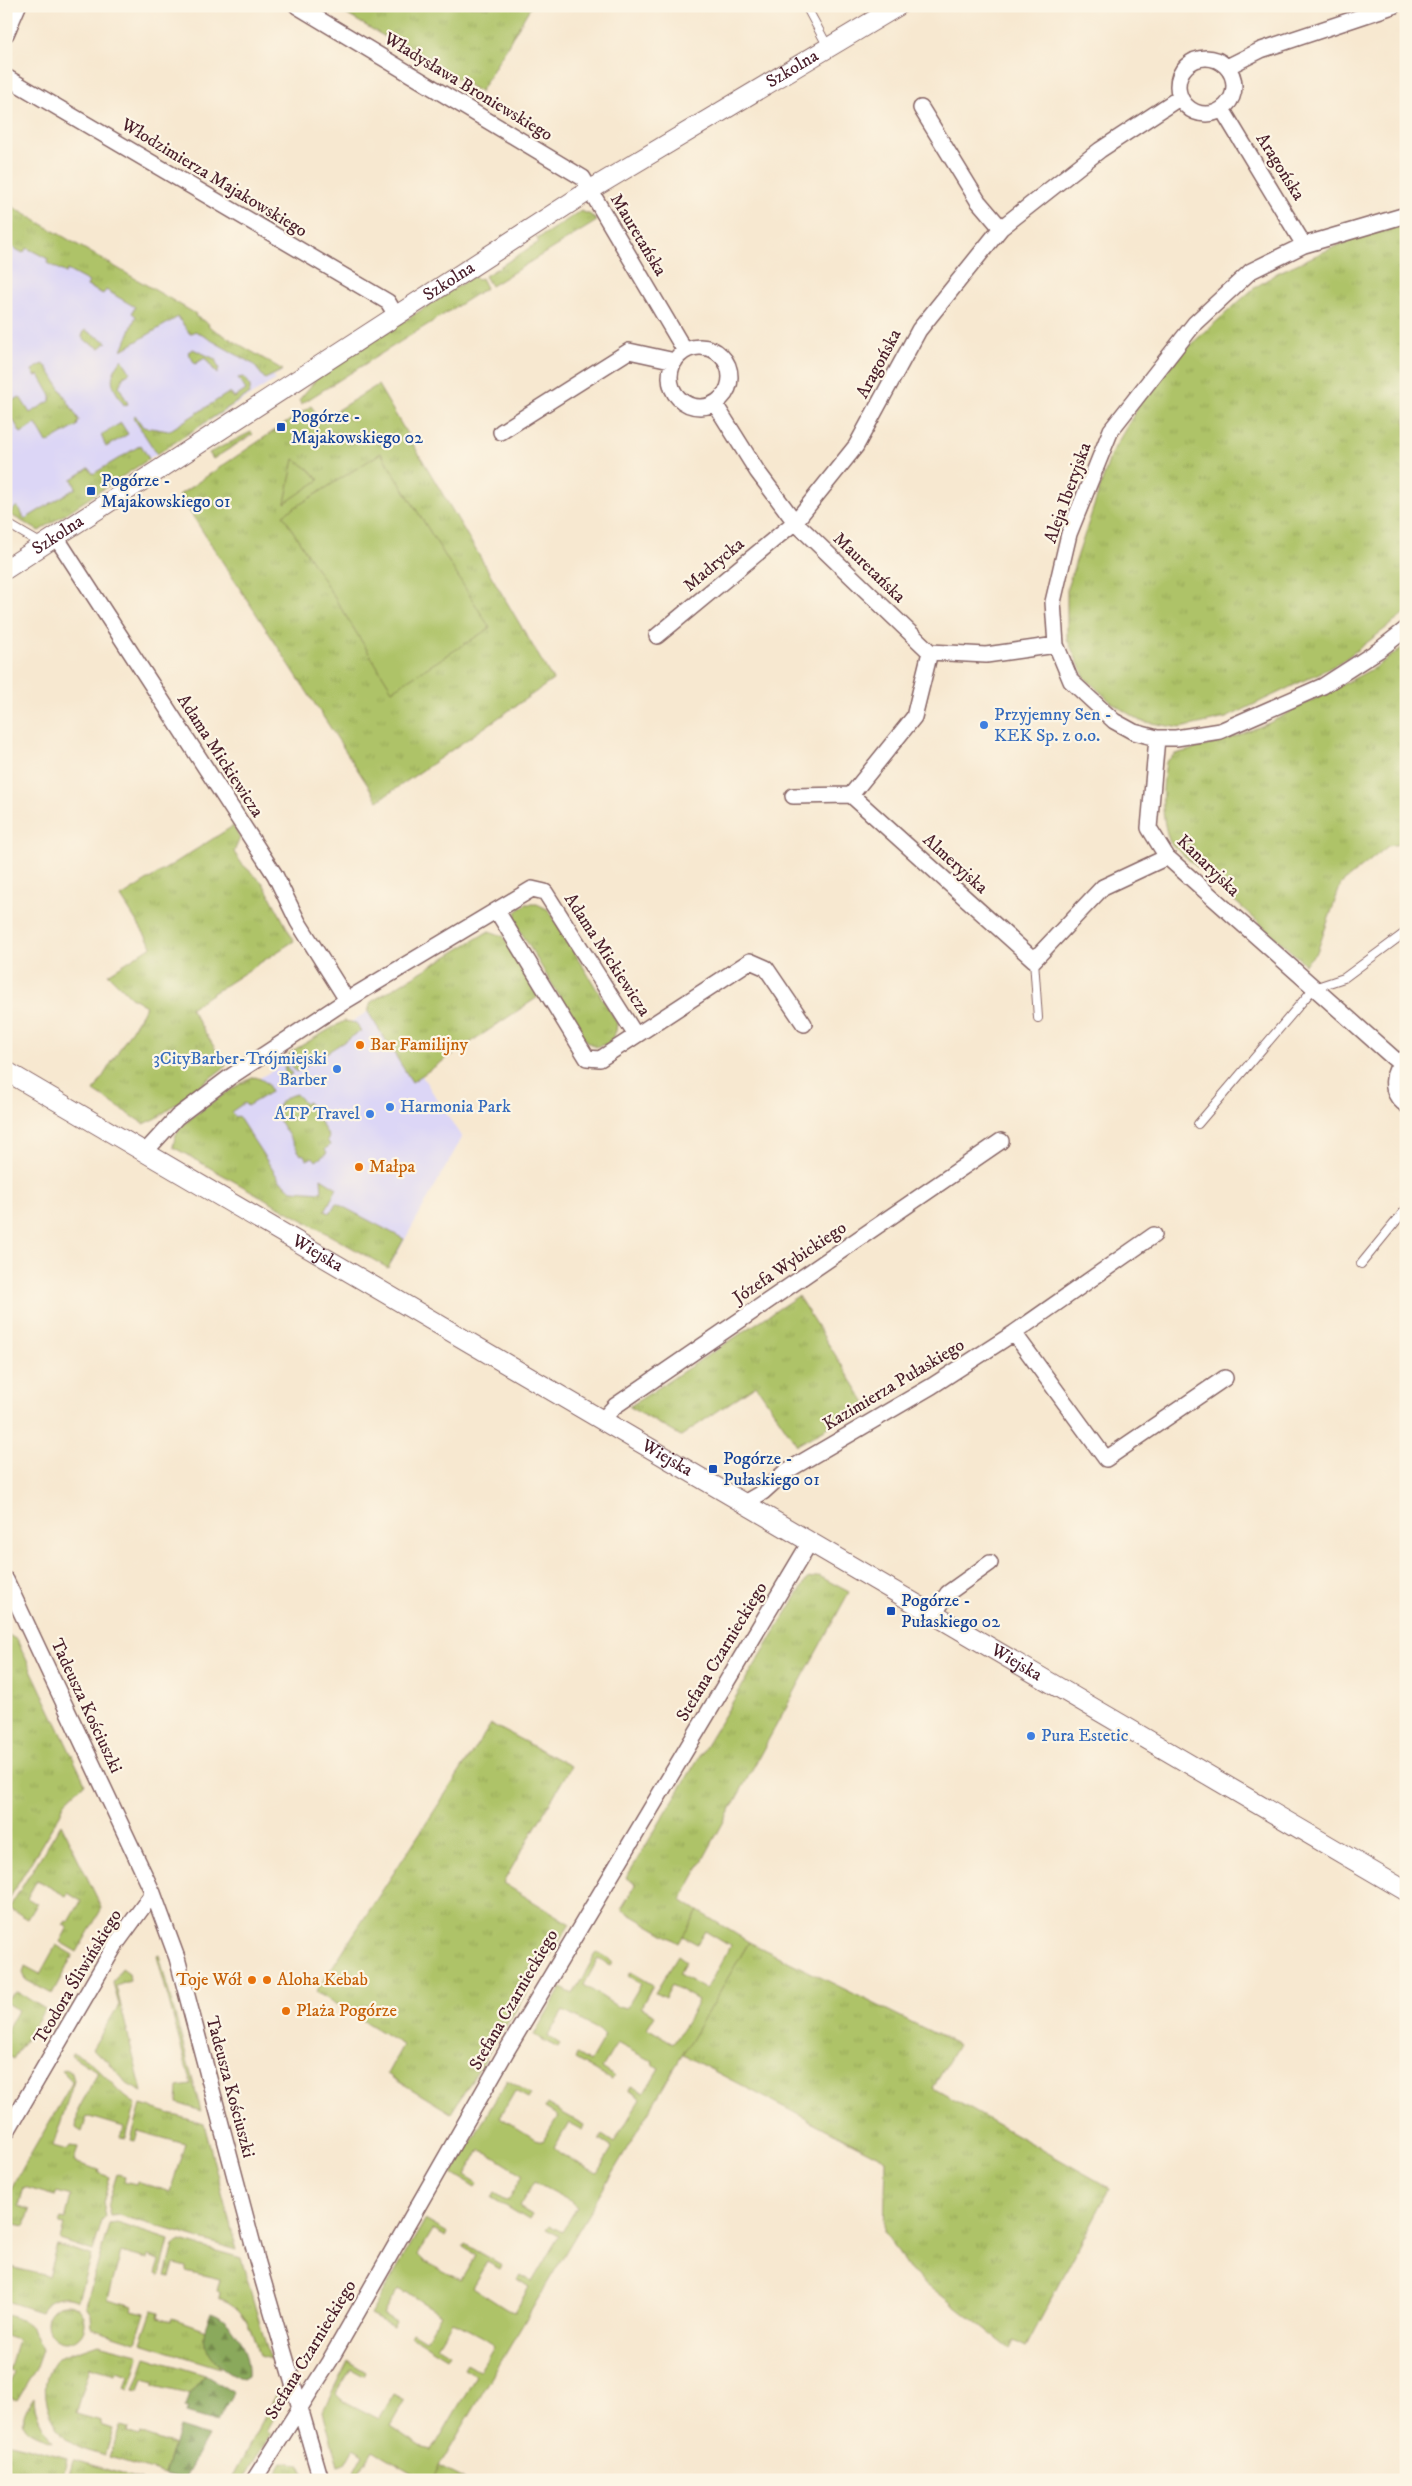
<svg xmlns="http://www.w3.org/2000/svg" width="1412" height="2486" font-family="'IM FELL DW Pica',serif">
<style>
.built{fill:#dcd6f6}
.grass{fill:url(#grass-tufts);stroke:#7c7149}
.forest{fill:url(#forest-firs);stroke:#6a6444}
.garden{fill:#aec367;stroke:#7c7149}
.lines{fill:none;stroke-linecap:round;stroke-linejoin:round}
.service-casing{stroke:#876565;stroke-width:10}
.minor-casing{stroke:#876565;stroke-width:18}
.tertiary-casing{stroke:#876565;stroke-width:21}
.service{stroke:#fff;stroke-width:8}
.minor{stroke:#fff;stroke-width:15}
.tertiary{stroke:#fff;stroke-width:19}
.transit-dot{fill:#1a4fb4;stroke:#fcf5e5;stroke-width:2}
.shop-dot{fill:#3f7fe0;stroke:#fcf5e5;stroke-width:2}
.food-dot{fill:#e8710a;stroke:#fcf5e5;stroke-width:2}
.labels{text-anchor:middle;dominant-baseline:central;stroke-width:4.5;stroke-linejoin:round;paint-order:stroke}
.street-label{font-size:18px;fill:#4a1f2b;stroke:#fcf5e5}
.transit-label{font-size:18px;fill:#164399;stroke:#fcf5e5;text-anchor:start}
.shop-label{font-size:18px;fill:#366cbe;stroke:#fcf5e5;text-anchor:start}
.food-label{font-size:18px;fill:#c56008;stroke:#fcf5e5;text-anchor:start}
</style>
<defs>
<pattern id="grass-tufts" width="24" height="20" patternUnits="userSpaceOnUse" patternTransform="scale(1.25)"><rect width="24" height="20" fill="#aec367"/><path d="M3 7l-1-3M5 7V3M7 7l1-3M15 17l-1-3M17 17v-4M19 17l1-3" fill="none" stroke="#97a75a"/></pattern>
<pattern id="forest-firs" width="22" height="20" patternUnits="userSpaceOnUse" patternTransform="scale(1.25)"><rect width="22" height="20" fill="#8aa95c"/><path d="M5 1l3.5 6h-7zM16 11l3.5 6h-7z" fill="#73894c"/></pattern>
</defs>
<rect width="100%" height="100%" fill="#fcf5e5"/>
<filter id="ink" filterUnits="userSpaceOnUse"><feTurbulence type="fractalNoise" baseFrequency=".02" numOctaves="2"/><feDisplacementMap in="SourceGraphic" scale="10" xChannelSelector="R" yChannelSelector="G"/><feConvolveMatrix kernelMatrix="1 2 1 2 8 2 1 2 1" color-interpolation-filters="sRGB"/></filter>
<filter id="wash" filterUnits="userSpaceOnUse"><feTurbulence type="fractalNoise" baseFrequency=".0096" numOctaves="4" result="noise"/><feDisplacementMap in="SourceGraphic" scale="20" xChannelSelector="R" yChannelSelector="G"/><feGaussianBlur stdDeviation="1.12" result="paint"/><feColorMatrix in="noise" values="0 0 0 0 0 0 0 0 0 0 0 0 0 0 0 0 0 1.4 0 .05"/><feComposite in="paint" operator="in"/></filter>
<g filter="url(#wash)">
<rect width="100%" height="100%" fill="#f7e8d0"/>
<!-- built -->
<path class="built" d="M6 204 183 307 208 324 207 326 283 371 273 376 275 380 36 529 6 512Z
M377 1006 462 1138 391 1264 175 1141 182 1126Z"/>
<!-- grass -->
<path class="grass" d="M332 6H531L480 92Z
M6 203 196 314 195 316 209 324 208 326 283 370 265 379 253 364 195 331 190 334 178 317 122 350 136 316 132 313 135 307 106 290 103 294 87 286 89 282 67 270 66 273 47 263 48 259 27 248 23 253 6 244Z
M581 211 591 215 597 221 491 286 485 276 539 242 537 239Z
M1406 225V613L1340 663 1226 718 1180 728 1140 721 1112 703 1085 678 1067 639V588L1111 454 1141 402 1159 380 1188 347 1253 289 1277 273 1354 238Z
M474 276 477 280 481 278 486 288 301 404 299 400 319 376Z
M85 330 107 342 100 348 84 340 82 336Z
M193 349 215 359 219 369 217 374 205 358 195 364 188 352Z
M122 359 130 372 124 376 119 386 128 404 124 405C112 385 106 380 122 359Z
M43 364 47 367 79 420 77 426 47 443 36 424 21 433 6 408V404L20 397 30 413 50 401 51 396 39 375 35 376 32 370Z
M243 377C249 381 252 387 249 394L157 454 133 417 135 415 143 427 169 431 230 392 234 398 246 390 238 378Z
M378 385 553 680 378 801 179 495 311 406 321 420Z
M121 423 128 434 106 447 101 435Z
M251 432 253 434 213 459 209 453Z
M141 445 149 459 39 531 9 514 17 506 25 519 76 488 72 479 89 468 93 474Z
M1406 645V843L1388 846 1341 884 1317 952 1305 964 1170 843C1160 815 1162 790 1166 762L1175 754 1221 742 1269 723 1374 668Z
M233 826 240 838 234 852 242 864 263 883 294 941 190 1008 226 1066 157 1118 144 1124 94 1091 146 1006 131 997 108 974 152 946 121 897Z
M526 904H537L549 910 617 1023 616 1031 610 1043 595 1047 586 1041 519 929 515 919 516 912Z
M489 931 503 936 538 997 412 1082 368 1012 371 1002Z
M344 1021 356 1023 361 1031 296 1072 290 1063 286 1066 292 1074 287 1077C282 1067 284 1059 292 1051Z
M255 1077C264 1080 269 1083 271 1092L247 1106 244 1103 231 1112 235 1117 238 1116 280 1181 292 1190 322 1192 321 1178 337 1188 325 1211 330 1213 336 1203 404 1239 388 1268 173 1147C174 1141 175 1136 178 1131 186 1119 241 1081 255 1077Z
M296 1094 305 1103 308 1102 329 1137 327 1140 330 1145 325 1149 327 1153 316 1161 313 1157 307 1160 303 1154 301 1155 278 1119 281 1117 277 1110C280 1100 287 1096 296 1094Z
M798 1296 867 1405 797 1445 756 1385 681 1436 629 1407Z
M819 1576 849 1592 681 1900 698 1911 679 1943 621 1909 636 1884 626 1878 807 1579Z
M7 1634 17 1640 85 1783 65 1802 60 1814 6 1904Z
M491 1724 571 1766 503 1883 570 1924 451 2113 387 2074 403 2045 316 1992Z
M61 1824 102 1908 77 1952 60 1942 68 1927 63 1925 66 1921 69 1922 81 1901 68 1893 66 1896 37 1880 27 1898 37 1904 28 1919 9 1908Z
M749 1942 958 2045 933 2088 1110 2188 1026 2347 1014 2341 1010 2349 910 2271 884 2231 886 2160 681 2054Z
M56 1945 73 1955 52 1994 26 1980 23 1973 25 1966 40 1974Z
M159 1955 201 2111 177 2103 178 2087 191 2085 157 1956Z
M122 1968 129 1973 130 1981 116 1986 142 2092 127 2084 108 2061 92 2049 119 2005 113 1983Z
M17 1992 45 2009 13 2059 6 2055V2031L18 2010 6 2003V1998Z
M72 2053C92 2054 116 2094 136 2104L126 2138 121 2137 124 2127 87 2116 82 2132 76 2128 78 2110 98 2072 71 2055Z
M65 2069 72 2073 74 2081 53 2146 67 2150 70 2146 78 2147 74 2162 99 2170 98 2173 110 2177 103 2203 106 2217 102 2221 93 2251 60 2240 64 2225 59 2224 61 2219 65 2220 71 2196 57 2192 55 2196 24 2187 19 2206 30 2210 25 2226 6 2222V2197L72 2083 71 2080 62 2071Z
M141 2105 204 2124 237 2250 119 2215 111 2216 108 2203 117 2174 125 2176 124 2181 136 2184 137 2181 170 2192 185 2144 138 2131 135 2141 131 2140Z
M117 2223 169 2240 160 2275 156 2273 160 2260 148 2256 147 2259 121 2252 108 2299 133 2306 132 2310 145 2313 136 2342 92 2328 91 2315 86 2305 109 2224Z
M181 2241 241 2258 270 2359 259 2356C252 2330 246 2308 219 2298L220 2292 217 2291 220 2279 186 2271V2267L174 2264 170 2277 166 2276 174 2245Z
M57 2245 91 2255 78 2300C65 2293 47 2297 41 2312L6 2301V2266L48 2276Z
M47 2323a19 19 0 1 1 38 0a19 19 0 1 1-38 0Z
M152 2311 159 2313 158 2317 171 2321 172 2318 206 2330 204 2337 220 2368 141 2343Z
M6 2315C30 2321 33 2327 42 2350L35 2370 17 2400 6 2397V2385L9 2386 13 2372 9 2370 18 2340 6 2336Z
M98 2344 138 2354 139 2357 129 2390 125 2388 129 2375 116 2371 115 2374 90 2367 76 2414 101 2421V2425L113 2429 105 2456C94 2452 79 2450 69 2441 48 2422 34 2381 58 2358Z
M146 2357 205 2375 189 2394 154 2386V2382L143 2379 139 2392 134 2391Z
M279 2390C282 2406 274 2418 267 2431L271 2433 243 2480H231Z
M34 2397C34 2413 43 2429 53 2441 23 2432 14 2425 34 2397Z
M120 2426 128 2428 127 2433 139 2436 140 2433 174 2445 165 2474 110 2457Z
M11 2443 67 2458 62 2480 44 2477 40 2480 18 2473 16 2480H6V2445Z
M73 2460H75L142 2480H67Z
M283 2462 300 2464 305 2480H272Z
M439 2465V2466L466 2480H431Z"/>
<!-- forest -->
<path class="forest" d="M211 2312C234 2319 250 2353 248 2376L243 2379C225 2372 207 2359 204 2338 203 2330 209 2319 211 2312Z
M205 2375 234 2393 217 2422 187 2413 189 2408 185 2407 189 2394Z
M179 2427 208 2436 184 2479 165 2474Z"/>
<!-- garden -->
<path class="garden" d="M381 453 490 628 392 690 283 515Z
M294 459 310 470 319 480 285 503Z
M698 1911 749 1942 431 2480H416L417 2476 373 2450 357 2476 353 2475 364 2454 353 2448 344 2464 338 2466 323 2411 348 2361 366 2372 364 2376 351 2369 336 2394 342 2400 379 2419 394 2394 405 2400 390 2426 424 2449 432 2451 476 2376 464 2369 467 2364 479 2371 494 2346 488 2340 452 2321 437 2346 450 2354 447 2358 411 2336 413 2332 426 2340 441 2314 406 2292 405 2293 398 2289 383 2314 396 2322 393 2327 370 2315 425 2220 448 2233 446 2237 433 2230 418 2255 424 2261 461 2280 476 2255 463 2247 465 2244 502 2265 500 2269 487 2262 472 2287 506 2309 515 2312 529 2287 517 2279 520 2275 532 2282 559 2236 546 2229 549 2225 562 2232 577 2207 570 2201 534 2182 519 2207 532 2215 529 2220 492 2198 495 2193 508 2201 523 2175 488 2153 480 2150 465 2175 478 2183 475 2187 453 2173 507 2080 531 2094 528 2098 515 2091 500 2117 535 2139 543 2141 558 2116 545 2108 547 2104 584 2125 582 2130 569 2123 554 2148 561 2154 597 2173 612 2148 599 2140 602 2135 614 2143 641 2098 629 2091 631 2086 644 2093 659 2068 652 2064 653 2062 617 2043 602 2068 614 2076 611 2080 575 2059 577 2054 590 2062 605 2036 599 2030 563 2011 548 2036 560 2044 558 2048 534 2035 561 1988 573 1994 597 1952 613 1962 611 1966 598 1959 584 1985 618 2007 626 2009 641 1984 628 1976 631 1972 653 1985 641 2007 655 2015 647 2028 673 2043 687 2022 698 2000 672 1985 665 1998 655 1993 678 1955 686 1961 679 1974 705 1989 710 1983 730 1946 705 1931 697 1944 683 1936Z"/>
</g>
<g filter="url(#ink)">
<g class="lines">
<defs>
<path id="service" d="M806 6 828 47
M6 523 42 544
M1034 960 1038 1018
M1198 1124 1314 988 1344 978 1406 932
M1361 1264 1406 1209"/>
<path id="minor" d="M297 6 583 178 685 351
M6 34 18 6
M1178 86a28 28 0 1 1 56 0a28 28 0 1 1-56 0Z
M1227 67 1261 50 1393 6
M6 77 388 302 397 317
M921 108 978 201 1001 228
M1222 109 1304 245
M1406 215 1304 245 1251 271 1195 323 1111 430 1069 534 1053 602 1056 645 1071 681 1114 721 1134 732 1157 738H1176L1220 731 1323 686 1379 650 1406 629
M670 377a30 30 0 1 1 60 0a30 30 0 1 1-60 0Z
M715 404 757 471 795 522 930 652 986 655 1056 645
M501 432 629 351 675 361
M56 537 275 875 298 922 347 1000 230 1077 177 1117 145 1152
M657 636 795 522 856 446 919 330 1001 228 1100 150 1179 98
M1157 738 1149 828 1167 857 1399 1063
M851 795 1034 960 1103 887 1167 857
M793 796 851 795 914 717 930 652
M497 911 587 1058 600 1059 750 961 766 968 804 1024
M347 1000 532 889 545 892 635 1034
M1406 1057C1391 1071 1388 1092 1406 1105
M1014 1333 1106 1459 1225 1378
M603 1419 615 1406 1001 1141
M744 1503 763 1492 785 1472 932 1386 1014 1333 1154 1235
M6 1580 153 1893 177 1958 257 2260 321 2480
M934 1614 948 1593 990 1563
M6 2133 116 1944 153 1893
M254 2480 329 2362 507 2050 810 1542"/>
<g id="tertiary">
<path id="s1" d="M6 569 590 190 898 6"/>
<path id="s2" d="M6 1071 1406 1891"/>
</g>
</defs>
<!-- service casing -->
<use href="#service" class="service-casing"/>
<!-- minor casing -->
<use href="#minor" class="minor-casing"/>
<!-- tertiary casing -->
<use href="#tertiary" class="tertiary-casing"/>
<!-- service -->
<use href="#service" class="service"/>
<!-- minor -->
<use href="#minor" class="minor"/>
<!-- tertiary -->
<use href="#tertiary" class="tertiary"/>
</g>
</g>
<!-- markers -->
<g class="transit-dot">
<rect x="276" y="422" width="10" height="10" rx="2.5"/>
<rect x="86" y="486" width="10" height="10" rx="2.5"/>
<rect x="708" y="1464" width="10" height="10" rx="2.5"/>
<rect x="886" y="1606" width="10" height="10" rx="2.5"/>
</g>
<g class="shop-dot">
<circle cx="984" cy="725" r="5"/>
<circle cx="337" cy="1069" r="5"/>
<circle cx="390" cy="1107" r="5"/>
<circle cx="370" cy="1114" r="5"/>
<circle cx="1031" cy="1736" r="5"/>
</g>
<g class="food-dot">
<circle cx="360" cy="1045" r="5"/>
<circle cx="359" cy="1167" r="5"/>
<circle cx="252" cy="1980" r="5"/>
<circle cx="267" cy="1980" r="5"/>
<circle cx="286" cy="2011" r="5"/>
</g>
<g class="labels">
<!-- street labels -->
<g class="street-label">
<text stroke="none"><textPath href="#s1" startOffset="932">Szkolna</textPath></text>
<text transform="translate(468 87) rotate(31)">Władysława Broniewskiego</text>
<text transform="translate(1280 167) rotate(58)">Aragońska</text>
<text transform="translate(214 178) rotate(31)">Włodzimierza Majakowskiego</text>
<text transform="translate(638 235) rotate(59)">Mauretańska</text>
<text stroke="none"><textPath href="#s1" startOffset="528">Szkolna</textPath></text>
<text transform="translate(879 364) rotate(-62)">Aragońska</text>
<text transform="translate(1068 493) rotate(-70)">Aleja Iberyjska</text>
<text stroke="none"><textPath href="#s1" startOffset="62">Szkolna</textPath></text>
<text transform="translate(714 565) rotate(-40)">Madrycka</text>
<text transform="translate(869 568) rotate(44)">Mauretańska</text>
<text transform="translate(220 756) rotate(57)">Adama Mickiewicza</text>
<text transform="translate(955 864) rotate(42)">Almeryjska</text>
<text transform="translate(1208 866) rotate(44)">Kanaryjska</text>
<text transform="translate(607 955) rotate(57)">Adama Mickiewicza</text>
<text stroke="none"><textPath href="#s2" startOffset="361">Wiejska</textPath></text>
<text transform="translate(790 1263) rotate(-34)">Józefa Wybickiego</text>
<text transform="translate(894 1385) rotate(-31)">Kazimierza Pułaskiego</text>
<text stroke="none"><textPath href="#s2" startOffset="766">Wiejska</textPath></text>
<text transform="translate(722 1652) rotate(-59)">Stefana Czarnieckiego</text>
<text stroke="none"><textPath href="#s2" startOffset="1171">Wiejska</textPath></text>
<text transform="translate(86 1706) rotate(65)">Tadeusza Kościuszki</text>
<text transform="translate(78 1977) rotate(-59)">Teodora Śliwińskiego</text>
<text transform="translate(514 2000) rotate(-60)">Stefana Czarnieckiego</text>
<text transform="translate(230 2087) rotate(75)">Tadeusza Kościuszki</text>
<text transform="translate(311 2350) rotate(-59)">Stefana Czarnieckiego</text>
</g>
<!-- transit labels -->
<g class="transit-label">
<text x="291" y="417">Pogórze -<tspan x="291" dy="21">Majakowskiego 02</tspan></text>
<text x="101" y="481">Pogórze -<tspan x="101" dy="21">Majakowskiego 01</tspan></text>
<text x="723" y="1459">Pogórze -<tspan x="723" dy="21">Pułaskiego 01</tspan></text>
<text x="901" y="1601">Pogórze -<tspan x="901" dy="21">Pułaskiego 02</tspan></text>
</g>
<!-- shop labels -->
<g class="shop-label">
<text x="994" y="715">Przyjemny Sen -<tspan x="994" dy="21">KEK Sp. z o.o.</tspan></text>
<text x="327" y="1059" text-anchor="end">3CityBarber-Trójmiejski<tspan x="327" dy="21">Barber</tspan></text>
<text x="400" y="1107">Harmonia Park</text>
<text x="360" y="1114" text-anchor="end">ATP Travel</text>
<text x="1041" y="1736">Pura Estetic</text>
</g>
<!-- food labels -->
<g class="food-label">
<text x="370" y="1045">Bar Familijny</text>
<text x="369" y="1167">Małpa</text>
<text x="242" y="1980" text-anchor="end">Toje Wół</text>
<text x="277" y="1980">Aloha Kebab</text>
<text x="296" y="2011">Plaża Pogórze</text>
</g>
</g>
<!-- margin -->
<rect width="1412" height="2486" fill="none" stroke="#fcf5e5" stroke-width="25"/>
</svg>
